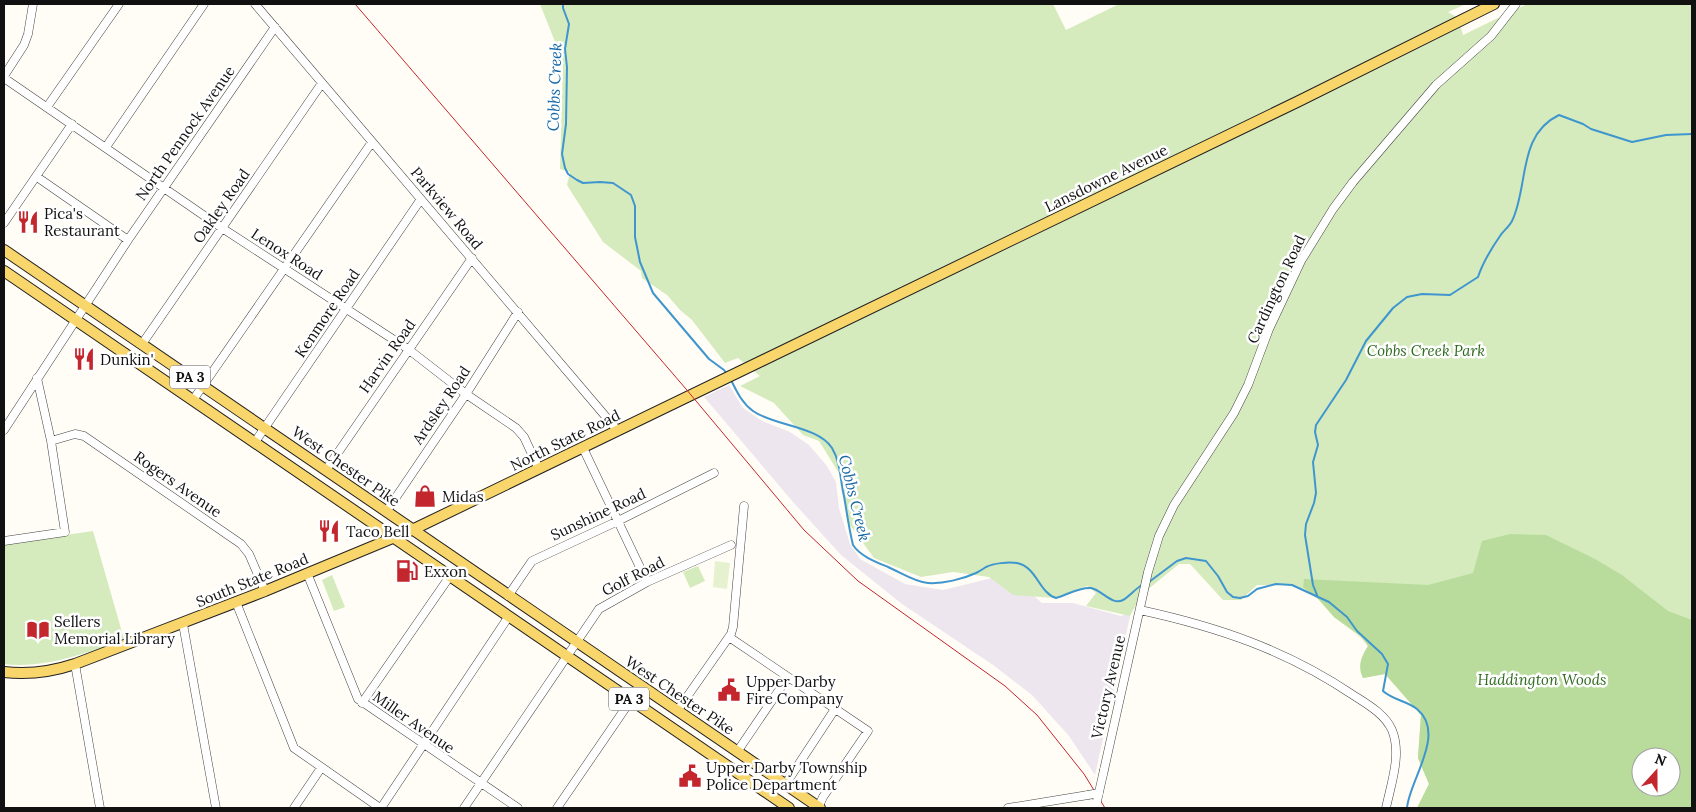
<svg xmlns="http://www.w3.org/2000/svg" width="1696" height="812" font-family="Lora,serif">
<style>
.industrial{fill:#eee6ef}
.green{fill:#d5ebbd;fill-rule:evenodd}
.forest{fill:#b9dc9c;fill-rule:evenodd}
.pitch{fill:#e6f2cf}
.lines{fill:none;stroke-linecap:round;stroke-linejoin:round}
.stream{stroke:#3f96cf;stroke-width:2}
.minor-casing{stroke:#444;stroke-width:9}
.major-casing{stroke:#222;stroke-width:12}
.minor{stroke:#fff;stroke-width:8}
.major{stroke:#f9d66b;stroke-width:10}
.tram{stroke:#c4262e;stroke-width:1}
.minor-bridge-casing{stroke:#444;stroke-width:9;stroke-linecap:butt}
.minor-bridge{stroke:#fff;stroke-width:8}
.labels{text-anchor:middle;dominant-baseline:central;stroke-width:5;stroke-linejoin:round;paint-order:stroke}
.shield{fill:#fff;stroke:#585858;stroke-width:1}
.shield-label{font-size:14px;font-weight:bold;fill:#111}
.street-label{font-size:15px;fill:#111;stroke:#fff}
.poi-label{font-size:15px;fill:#111;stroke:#fff;text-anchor:start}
.park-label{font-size:15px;font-style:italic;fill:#2f6b1f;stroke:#fff}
.water-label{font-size:16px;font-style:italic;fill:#1768a6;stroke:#fff}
</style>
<rect width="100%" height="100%" fill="#fffdf5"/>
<!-- industrial -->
<path class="industrial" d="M729 385 743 408 762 421 790 432 809 445 827 466 836 482 839 508 850 544 860 559 905 584 943 590 996 577H1013L1042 603H1073L1121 616 1131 612 1095 775 1069 736 1032 695 993 665 902 604 841 555 793 502 704 397Z"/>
<!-- green -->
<path class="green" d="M540 4H1053L1066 30 1119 4H1466L1448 12 1458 18 1463 35 1527 4H1692V808H1417L1429 784 1418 758 1421 715 1385 674 1363 678C1357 666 1362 656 1368 646 1359 634 1347 627 1335 618 1329 612 1325 605 1320 600 1299 581 1283 585 1257 585L1241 600H1223L1190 564H1179L1141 595 1130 616 1086 606 1096 593 1087 586 1055 598 1013 595 989 577 953 572 921 577 874 558 847 521 842 478 819 441 803 435 774 403 740 386 760 376 738 358 725 363 692 320 680 310 667 295 642 278 641 271 603 242 567 185 570 172 560 169 563 62ZM1641 757H1671V787H1641Z
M93 531 124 639C87 653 45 669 4 664V544Z
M698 566 705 581 690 588 683 572Z
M332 575 345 607 334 611 322 580Z"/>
<!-- forest -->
<path class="forest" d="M1510 534 1546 535 1595 559 1622 575 1668 611 1692 620V808H1417L1429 784 1418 758 1421 715 1385 674 1363 678C1357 665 1362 656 1368 646L1362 637 1334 617 1319 600 1303 587 1304 579 1428 585 1473 573 1482 541ZM1641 757H1671V787H1641Z"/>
<!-- pitch -->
<path class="pitch" d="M715 561 730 563 727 589 713 587Z"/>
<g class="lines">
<!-- stream -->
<path class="stream" d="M563 4V8L569 24 565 49 567 67 566 124 562 154 565 168 568 174 577 180 583 183 600 182 613 183 631 195 635 206V237L640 262 653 293 709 359 724 370 727 374
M731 380C737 392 742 403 753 411 774 426 818 426 832 448 841 463 840 480 844 496 847 513 849 529 853 545 860 556 876 562 888 567 900 572 915 582 928 583 943 584 963 579 976 573 980 571 983 569 986 567 994 563 1008 562 1017 563 1037 567 1039 593 1056 598 1067 595 1079 587 1091 588 1102 590 1112 606 1123 600 1130 596 1135 589 1142 585
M1149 582 1177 561 1186 558 1206 561 1218 576 1227 592 1233 597 1240 598 1248 596 1257 589 1276 584 1292 585 1329 602 1347 617 1357 631 1382 654 1388 664 1383 691C1393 700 1407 701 1417 709 1447 734 1409 780 1407 808
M1317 595 1313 585 1305 535 1306 524 1314 503 1316 493 1313 462 1318 445 1315 432 1316 425 1346 380 1366 341 1393 308 1407 297 1422 294 1450 295 1478 277C1483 262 1491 249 1500 236 1503 231 1509 227 1512 221 1529 186 1517 135 1559 115L1583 124 1591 129 1632 142 1666 135 1692 134"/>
<defs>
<path id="minor" d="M255 4 618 431
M4 76 24 45 28 34 33 4
M4 78 222 228 408 349 466 394 516 428 524 437 539 469
M47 107 119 4
M106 147 204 4
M37 177 128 240
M4 223 72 124
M142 344 322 83
M193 400 372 142
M4 430 128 240 275 27
M51 441 75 434 84 436 241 544 249 554 265 591
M255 442 421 199
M583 448 647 582
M326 470 472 258
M386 512 466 394 518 312
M4 541 65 532 51 441 37 378
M307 573 358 699 518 808
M508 596 532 561 618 521 714 473
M236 602 294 748 380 808
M1140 610C1218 627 1286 650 1353 695 1367 704 1385 714 1392 730 1402 754 1391 784 1386 808
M183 624 216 808
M729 637 868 731 823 797 818 808
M75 664 100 808
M362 703 450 576
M677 711 731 634 733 627 744 506
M737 752 788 677
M1104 770 1148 572 1159 536 1174 505 1234 413 1248 385 1269 329 1301 261 1333 209 1353 182 1436 85 1491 36 1516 4
M785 785 835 709
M294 808 321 768
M381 808 509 616
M464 808 599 609 647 582 731 545
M557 808 631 700
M1008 808 1088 795"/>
<path id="major" d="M4 250 820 808
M4 271 789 808
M4 672C29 675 51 672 75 664L265 591 412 530 1299 101 1494 4"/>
</defs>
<!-- minor casing -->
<use href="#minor" class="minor-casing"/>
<!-- major casing -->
<use href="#major" class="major-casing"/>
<!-- minor -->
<use href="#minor" class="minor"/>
<!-- major -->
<use href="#major" class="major"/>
<!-- tram -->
<path class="tram" d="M355 4 686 389 804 530 858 581 1005 686 1037 715 1084 774 1105 808"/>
<defs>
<path id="minor-bridge" d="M1088 795 1099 793
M1097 801 1104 770"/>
</defs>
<!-- minor-bridge casing -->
<use href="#minor-bridge" class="minor-bridge-casing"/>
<!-- minor-bridge -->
<use href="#minor-bridge" class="minor-bridge"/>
</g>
<!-- icons -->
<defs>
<symbol id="restaurant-bare" viewBox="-9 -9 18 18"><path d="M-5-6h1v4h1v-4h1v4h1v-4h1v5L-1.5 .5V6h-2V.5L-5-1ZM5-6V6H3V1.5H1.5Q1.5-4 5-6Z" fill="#c4262e" stroke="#fff" stroke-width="2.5" paint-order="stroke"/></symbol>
<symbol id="shop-bare" viewBox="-9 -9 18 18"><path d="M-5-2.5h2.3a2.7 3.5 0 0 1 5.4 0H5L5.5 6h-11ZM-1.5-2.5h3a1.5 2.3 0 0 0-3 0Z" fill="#c4262e" stroke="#fff" stroke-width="2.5" paint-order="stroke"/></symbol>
<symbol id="fuel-bare" viewBox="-9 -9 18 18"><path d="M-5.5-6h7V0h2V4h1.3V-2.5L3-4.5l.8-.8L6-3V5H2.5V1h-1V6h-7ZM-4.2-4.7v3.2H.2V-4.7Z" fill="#c4262e" stroke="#fff" stroke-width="2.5" paint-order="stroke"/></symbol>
<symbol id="library-bare" viewBox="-9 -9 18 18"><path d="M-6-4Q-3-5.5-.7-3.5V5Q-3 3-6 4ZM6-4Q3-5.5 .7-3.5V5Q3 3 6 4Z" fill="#c4262e" stroke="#fff" stroke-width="2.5" paint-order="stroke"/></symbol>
<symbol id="civic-bare" viewBox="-9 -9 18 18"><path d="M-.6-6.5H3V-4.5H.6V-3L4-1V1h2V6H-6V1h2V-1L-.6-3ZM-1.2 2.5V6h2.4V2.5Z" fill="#c4262e" stroke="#fff" stroke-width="2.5" paint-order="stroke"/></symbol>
</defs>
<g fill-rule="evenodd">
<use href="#restaurant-bare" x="12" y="206" width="32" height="32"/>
<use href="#restaurant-bare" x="68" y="343" width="32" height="32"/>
<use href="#shop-bare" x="409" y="480" width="32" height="32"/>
<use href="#restaurant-bare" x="313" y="515" width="32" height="32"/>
<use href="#fuel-bare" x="391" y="555" width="32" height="32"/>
<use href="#library-bare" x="22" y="614" width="32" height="32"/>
<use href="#civic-bare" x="713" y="674" width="32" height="32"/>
<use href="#civic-bare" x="674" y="760" width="32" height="32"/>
</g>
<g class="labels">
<!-- shield labels -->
<g class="shield">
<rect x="170" y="365.5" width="40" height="23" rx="4"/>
<rect x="609" y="687.5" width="40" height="23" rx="4"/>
</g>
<g class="shield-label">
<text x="190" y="377">PA 3</text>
<text x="629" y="699">PA 3</text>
</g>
<!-- street labels -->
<g class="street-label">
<text transform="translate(185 133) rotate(-55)">North Pennock Avenue</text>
<text transform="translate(1106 178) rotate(-26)">Lansdowne Avenue</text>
<text transform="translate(221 206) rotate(-55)">Oakley Road</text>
<text transform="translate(447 208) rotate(50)">Parkview Road</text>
<text transform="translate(287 254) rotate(33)">Lenox Road</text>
<text transform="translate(1276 289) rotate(-65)">Cardington Road</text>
<text transform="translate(327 313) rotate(-56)">Kenmore Road</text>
<text transform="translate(387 356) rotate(-55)">Harvin Road</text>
<text transform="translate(441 405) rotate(-56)">Ardsley Road</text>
<text transform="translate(565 440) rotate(-26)">North State Road</text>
<text transform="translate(346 466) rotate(35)">West Chester Pike</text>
<text transform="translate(178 484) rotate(35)">Rogers Avenue</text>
<text transform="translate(598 514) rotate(-25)">Sunshine Road</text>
<text transform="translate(633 576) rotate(-27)">Golf Road</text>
<text transform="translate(252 580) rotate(-22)">South State Road</text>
<text transform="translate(1108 687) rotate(-77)">Victory Avenue</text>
<text transform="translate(680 695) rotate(34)">West Chester Pike</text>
<text transform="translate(414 722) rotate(35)">Miller Avenue</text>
</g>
<!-- poi labels -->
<g class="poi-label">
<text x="44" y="213">Pica's<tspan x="44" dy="17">Restaurant</tspan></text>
<text x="100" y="359">Dunkin'</text>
<text x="442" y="496">Midas</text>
<text x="346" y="531">Taco Bell</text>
<text x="424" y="571">Exxon</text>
<text x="54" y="621">Sellers<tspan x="54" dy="17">Memorial Library</tspan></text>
<text x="746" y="681">Upper Darby<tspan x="746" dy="17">Fire Company</tspan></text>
<text x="706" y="767">Upper Darby Township<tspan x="706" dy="17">Police Department</tspan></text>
</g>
<!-- park labels -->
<g class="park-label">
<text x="1426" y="350">Cobbs Creek Park</text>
<text x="1542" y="679">Haddington Woods</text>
</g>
<!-- water labels -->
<g class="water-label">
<text transform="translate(554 87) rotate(-88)">Cobbs Creek</text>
<text transform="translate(855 498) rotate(76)">Cobbs Creek</text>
</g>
</g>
<!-- border -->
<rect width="1696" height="812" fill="none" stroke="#111111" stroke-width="10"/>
<!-- north arrow -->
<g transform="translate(1656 772) rotate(21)"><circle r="24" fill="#ffffff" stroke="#a0a0a0"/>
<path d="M0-4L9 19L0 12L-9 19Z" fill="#c4262e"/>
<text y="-8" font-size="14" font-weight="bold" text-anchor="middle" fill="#111111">N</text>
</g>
</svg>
